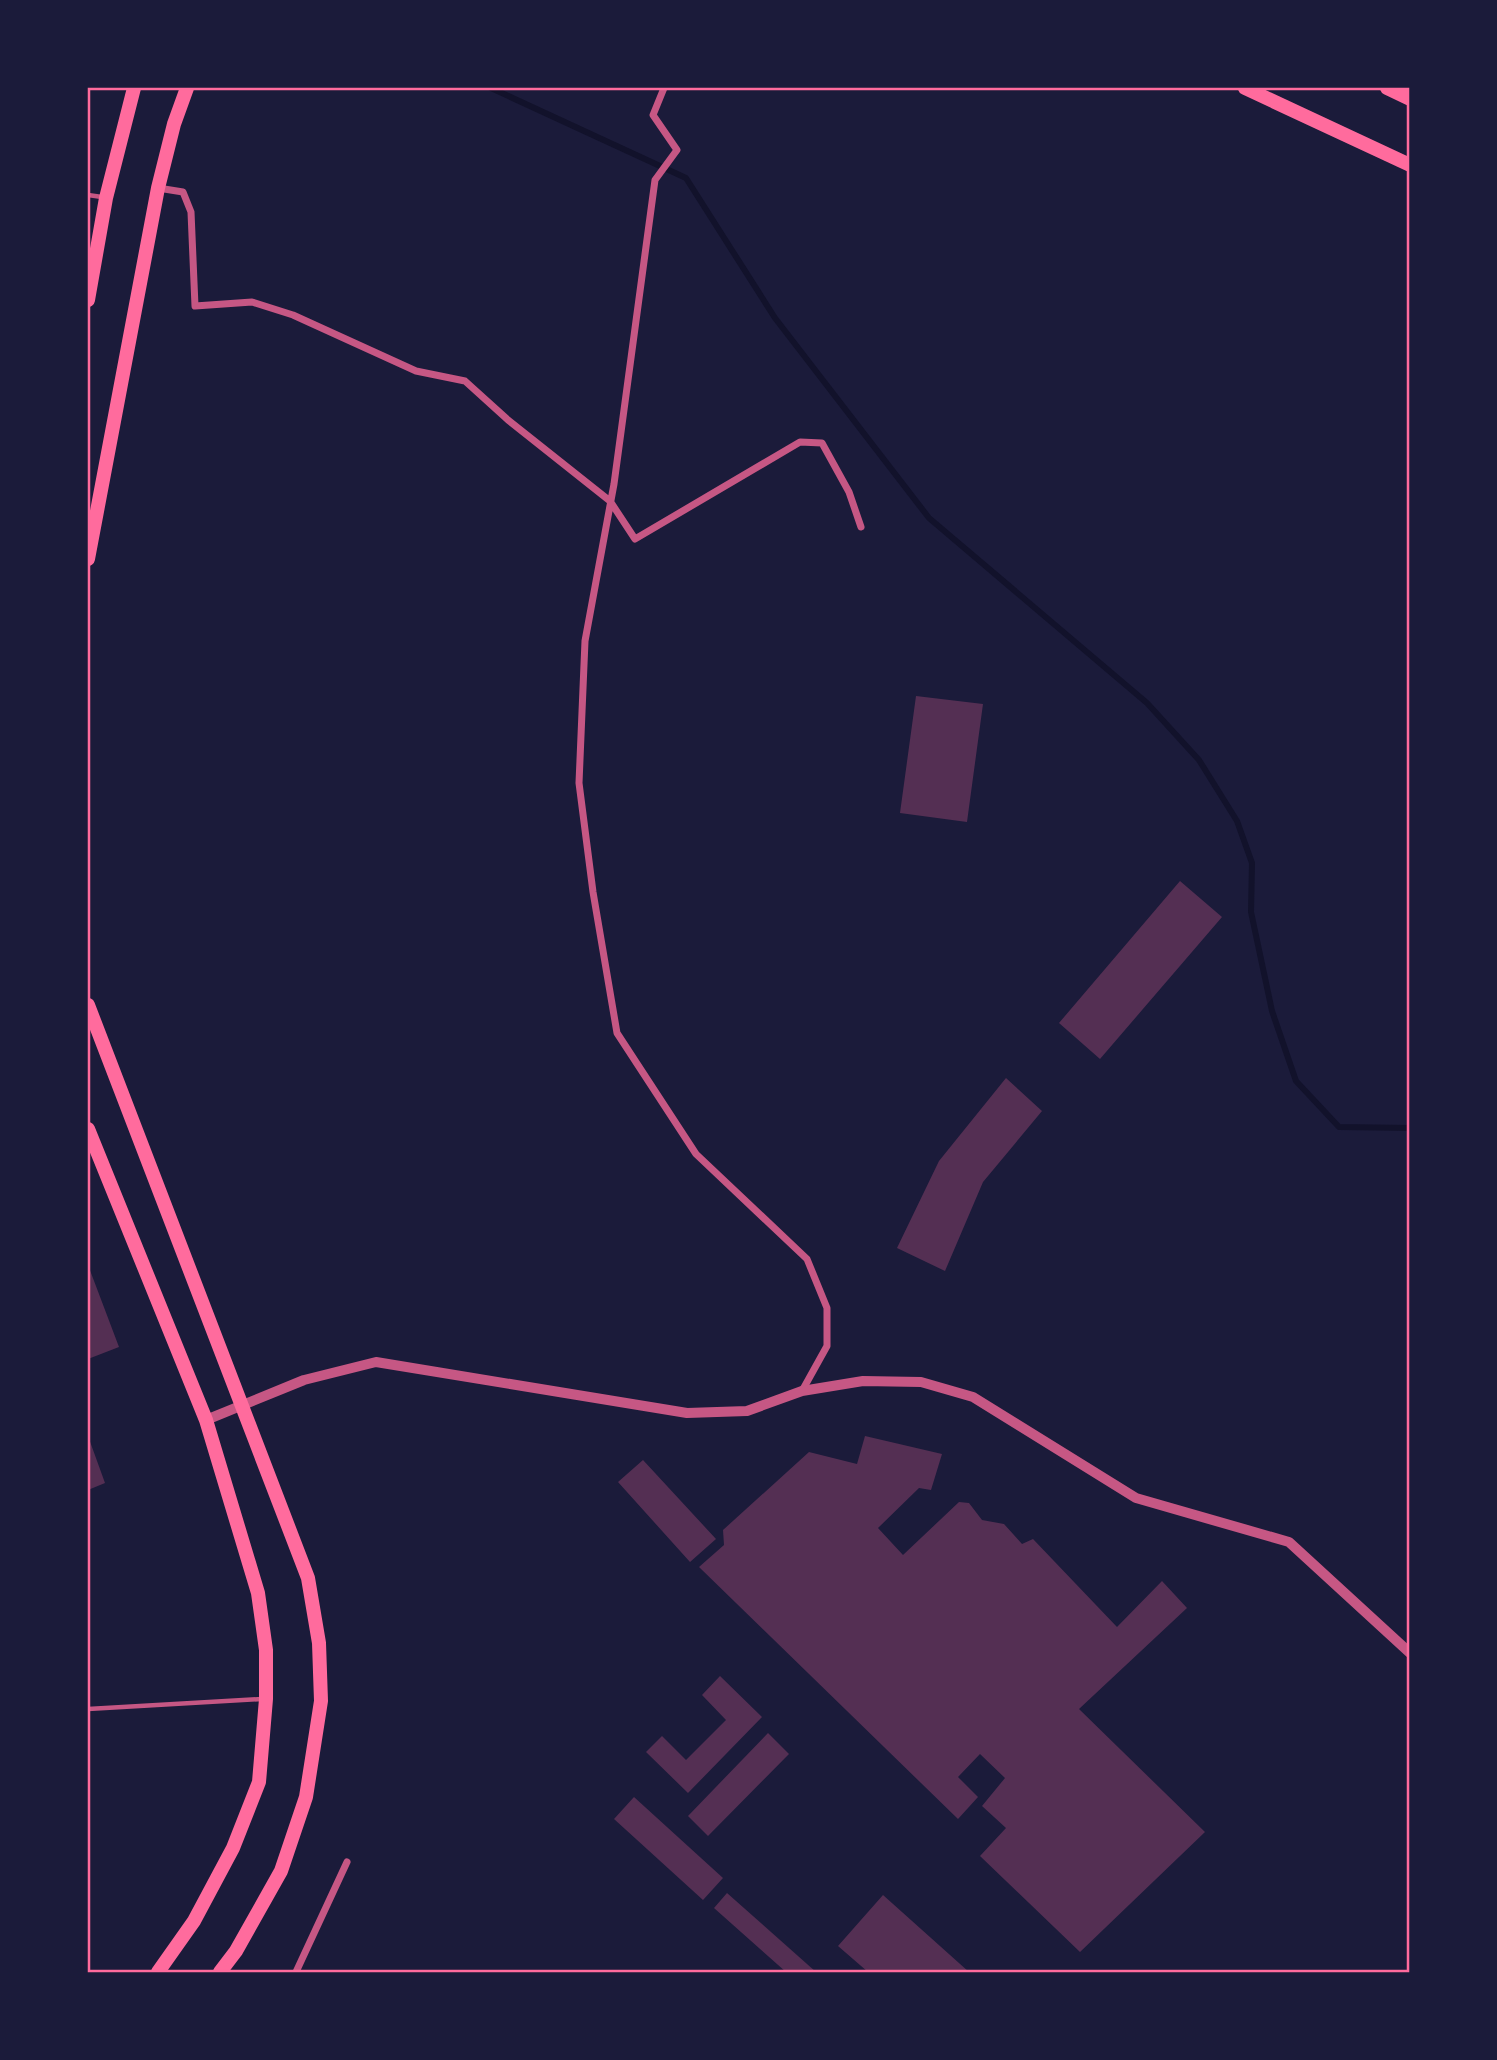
<svg xmlns="http://www.w3.org/2000/svg" width="1497" height="2060" font-family="Signika,sans-serif">
<style>
.lines{fill:none;stroke-linecap:round;stroke-linejoin:round}
.stream{stroke:#12122b;stroke-width:6}
.building{fill:#542f53}
.service{stroke:#c65784;stroke-width:4.5}
.minor{stroke:#c65784;stroke-width:7}
.tertiary{stroke:#c65784;stroke-width:10}
.trunk{stroke:#ff6b9d;stroke-width:14}
.neatline{fill:none;stroke:#ff6b9d;stroke-width:2.5}
</style>
<rect width="100%" height="100%" fill="#1b1b3a"/>
<g class="lines">
<!-- stream -->
<path class="stream" d="M491 88 686 178 775 318 929 518 1147 703 1199 760 1237 821 1252 863 1251 912 1272 1011 1296 1081 1339 1127 1410 1128"/>
</g>
<!-- building -->
<path class="building" d="M916 696 983 704 967 822 900 813Z
M1180 881 1222 917 1100 1059 1059 1023Z
M1006 1078 1042 1111 983 1182 945 1271 897 1248 939 1161Z
M88 1265 119 1347 88 1359Z
M88 1436 105 1483 88 1490Z
M865 1436 942 1454 931 1490 919 1488 878 1528 903 1555 959 1502 969 1503 982 1520 1004 1524 1022 1544 1033 1539 1117 1627 1162 1581 1187 1608 1079 1709 1205 1832 1080 1952 980 1856 1006 1828 982 1806 1005 1778 980 1754 958 1777 978 1797 958 1819 699 1567 724 1545 723 1530 809 1452 857 1464Z
M643 1460 716 1539 690 1562 618 1482Z
M720 1676 762 1717 688 1793 646 1752 662 1736 686 1760 726 1720 702 1695Z
M768 1733 789 1754 708 1836 688 1816Z
M634 1797 723 1878 703 1900 614 1819Z
M727 1893 816 1972H786L714 1908Z
M883 1895 969 1972H868L838 1946Z"/>
<g class="lines">
<!-- service -->
<path class="service" d="M88 195 102 197
M88 1709 262 1699"/>
<!-- minor -->
<path class="minor" d="M664 88 653 115 677 150 655 180 614 484 585 641 579 783 593 892 617 1033 696 1154 807 1259 827 1308V1346L802 1391
M158 188 183 192 191 212 195 306 252 302 293 315 416 371 465 381 508 420 610 501 635 539 800 442 822 443 849 492 861 527
M296 1972 347 1862"/>
<!-- tertiary -->
<path class="tertiary" d="M206 1420 304 1380 376 1362 687 1413 747 1411 802 1391 863 1381 921 1382 973 1397 1136 1498 1289 1542 1410 1653"/>
<!-- trunk -->
<path class="trunk" d="M1245 88 1410 165
M1387 88 1410 99
M88 300 106 198 134 88
M88 559 158 188 174 124 187 88
M88 1005 308 1578 319 1643 321 1701 306 1797 281 1871 236 1951 220 1972
M88 1129 206 1420 258 1593 266 1650V1699L259 1782 233 1848 194 1921 158 1972"/>
</g>
<!-- border -->
<rect width="1497" height="2060" fill="none" stroke="#1b1b3a" stroke-width="178"/>
<rect x="89" y="89" width="1319" height="1882" class="neatline"/>
</svg>
